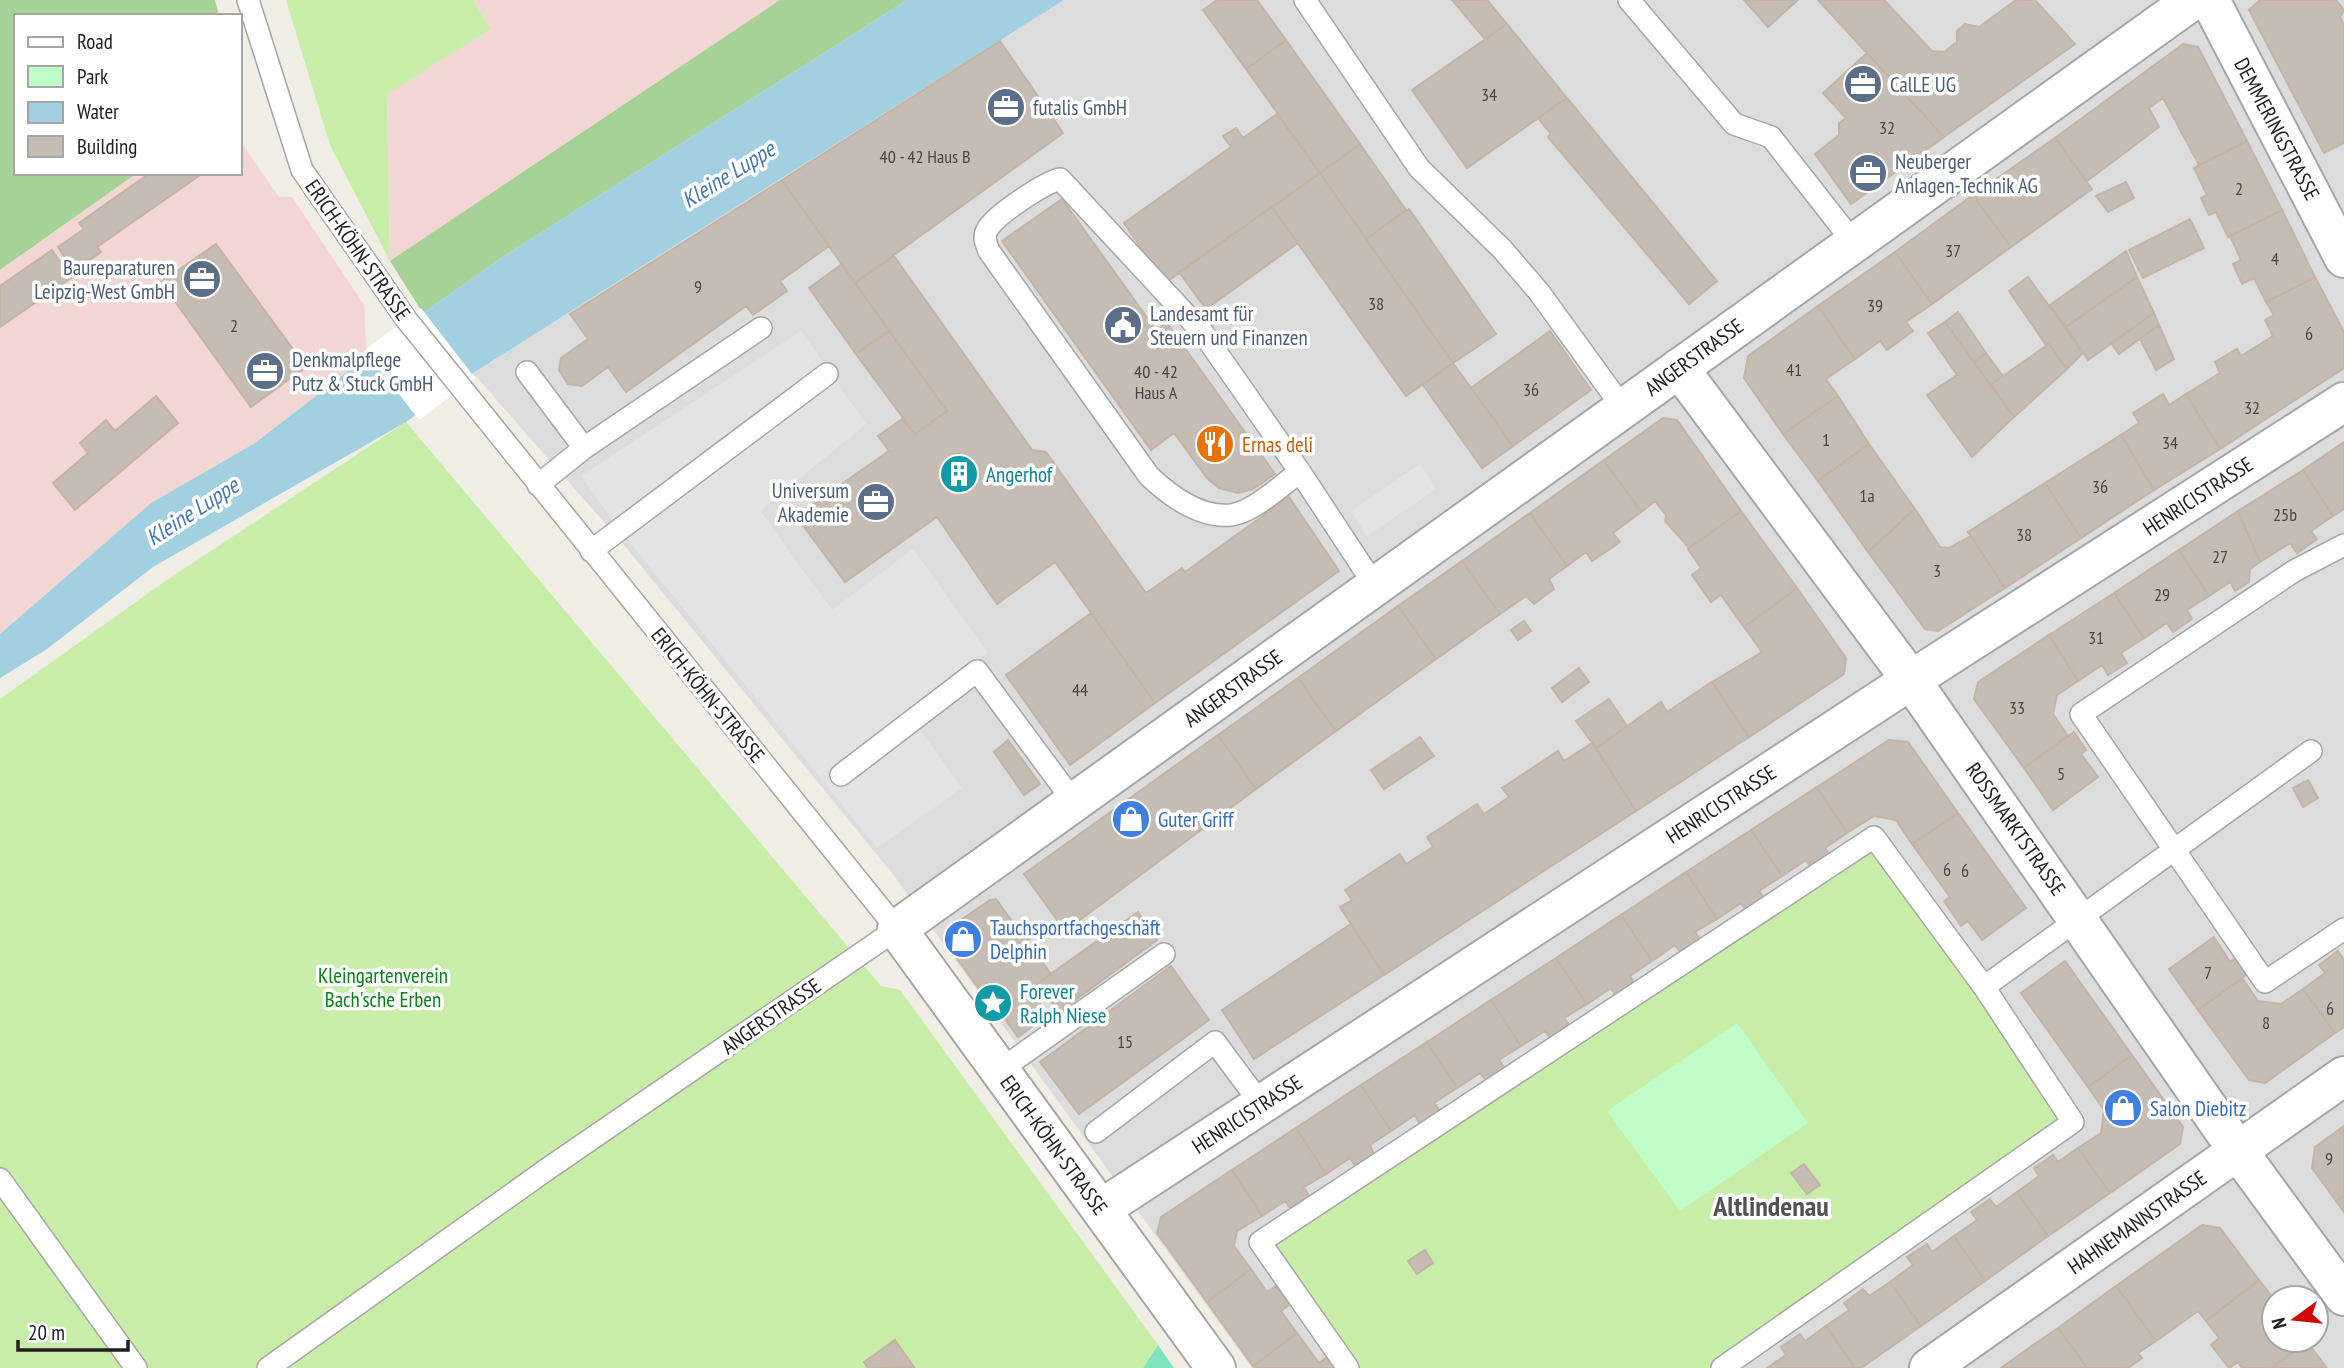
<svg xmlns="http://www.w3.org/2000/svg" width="2344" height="1368" font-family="'PT Sans Narrow',sans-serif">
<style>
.residential{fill:#dddcdc;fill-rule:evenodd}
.commercial{fill:#f2d6d3}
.grass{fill:#c7eda9}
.forest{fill:#a6d298}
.park{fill:#c0fcc7}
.pitch{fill:#7fe3c0}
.parking{fill:#e3e3e3}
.water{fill:#a3d0e0}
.pier{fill:#fff}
.building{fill:#c5bcb4;stroke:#c3b4a6;stroke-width:2}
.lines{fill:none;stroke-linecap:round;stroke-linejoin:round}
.lane-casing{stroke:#a6a6a6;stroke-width:24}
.street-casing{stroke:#a6a6a6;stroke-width:42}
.lane{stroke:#fff;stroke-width:21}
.street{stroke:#fff;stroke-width:38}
.labels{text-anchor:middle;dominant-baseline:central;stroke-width:7;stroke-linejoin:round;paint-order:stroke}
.number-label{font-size:18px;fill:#484644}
.service-label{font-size:21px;fill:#4e5e75;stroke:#fff;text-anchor:start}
.street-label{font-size:21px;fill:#1f1f1f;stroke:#fff}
.food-label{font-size:21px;fill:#c56008;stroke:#fff;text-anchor:start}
.culture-label{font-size:21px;fill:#0d838f;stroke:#fff;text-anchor:start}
.shop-label{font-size:21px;fill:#366cbe;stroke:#fff;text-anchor:start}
.park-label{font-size:21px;fill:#068416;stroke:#fff}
.water-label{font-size:23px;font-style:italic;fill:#4679b4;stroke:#fff}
.district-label{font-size:28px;font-weight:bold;fill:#525252;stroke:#fff}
</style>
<rect width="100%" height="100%" fill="#f0ede5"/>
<!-- residential -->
<path class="residential" d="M1064 0H2344V1368H1252L892 873 623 544 473 373ZM2274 1298H2316V1340H2274Z"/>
<!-- commercial -->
<path class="commercial" d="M473 0H907L501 258 423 313 390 261 387 93 491 29Z
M240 141 279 197H292L364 305 367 356 255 443 151 503 0 634V270L137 173H240Z"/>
<!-- grass -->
<path class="grass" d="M286 0H473L491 29 387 94 390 261 330 145Z
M406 422 881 986 900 990 1158 1345 1143 1368H0V699L164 582Z
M1874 837 2073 1122 1722 1368H1348L1260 1242Z"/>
<!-- forest -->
<path class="forest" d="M0 0H215L219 16H16V173H137L0 270Z
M780 0H907L501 258 423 313 390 261Z"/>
<!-- park -->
<path class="park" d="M1737 1023 1808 1123 1680 1211 1607 1111Z"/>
<!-- pitch -->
<path class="pitch" d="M1158 1345 1174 1368H1143Z"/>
<!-- parking -->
<path class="parking" d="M801 331 866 424 760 511 832 610 913 549 988 653 907 712 962 788 877 848 620 530 581 476Z
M1420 464 1436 489 1367 536 1351 511Z"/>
<!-- water -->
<path class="water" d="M907 0H1064L473 373 406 422 153 567 47 649 0 678V634L151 503 255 443 423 313 501 258Z"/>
<!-- pier -->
<path class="pier" d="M421 308 475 378 419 420 365 350Z"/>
<!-- building -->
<path class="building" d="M1217 0H1257L1286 40 1246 69 1203 10Z
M1452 0H1487L1507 24 1485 39Z
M1744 0H1798L1768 27Z
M1818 0H1884L1932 51 1944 52 1957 42V31L1965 24 1979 27 2016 0H2035L2075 44 1944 137Z
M2260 0H2336L2344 10 2340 17 2344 25V143L2324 153 2249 10Z
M1507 24 1567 98 1467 168 1412 90Z
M1286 40 1360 144 1320 173 1246 69Z
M1000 41 1063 133 855 283 782 180Z
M2183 44 2198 47 2247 141 2199 165 2163 98 2149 108 2159 127 2087 181 2055 138Z
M1867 53 1944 137 1851 204 1815 154 1839 135V123L1846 118 1823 93Z
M1567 98 1717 281 1689 304 1548 137 1551 134 1538 118Z
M1277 114 1320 173 1165 283 1124 223 1231 147 1223 136 1236 128 1243 138Z
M2055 138 2092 189 2011 247 1973 195Z
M2247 141 2282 210 2228 237 2216 212 2209 215 2201 198 2207 195 2194 168Z
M1360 144 1406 210 1366 239 1320 173Z
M150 173H203L97 247 101 252 74 271 58 247 84 229 79 223Z
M1320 173 1453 363 1406 396 1272 207Z
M782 180 829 246 780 281 787 291 753 315 746 306 626 392 608 367 582 386 568 384 559 370 561 358 588 339 570 314Z
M2126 182 2134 198 2108 212 2096 196Z
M1973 195 2011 247 1932 304 1895 252Z
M1062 199 1156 330 1167 323 1275 474 1253 489 1238 493 1219 488 1207 478 1174 433 1151 450 1002 241Z
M1272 207 1298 243 1206 309 1179 272Z
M1409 209 1496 334 1453 363 1366 239Z
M2282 210 2315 277 2266 302 2254 278 2242 284 2233 264 2241 260 2230 236Z
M2190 219 2204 248 2143 278 2129 250Z
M216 244 306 367 251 407 161 282Z
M52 250 71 278 0 327V286Z
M2126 251 2137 277 2066 327 2050 305Z
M1895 252 1932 304 1906 322 1913 331 1887 350 1880 341 1855 359 1818 306Z
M894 256 1032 450 1046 452 1146 593 1182 568 1185 572 1289 497 1339 571 1155 703 1055 562 997 604 937 517 845 582 796 516 889 451 878 436 902 419 915 434 947 411 855 283Z
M842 264 889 331 856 354 809 288Z
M2028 277 2083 353 2067 369 2049 344 2046 345 2009 291Z
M2137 277 2154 313 2088 360 2066 327Z
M2315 277 2344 332V368L2220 449 2186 394 2220 373 2215 362 2237 349 2241 356 2273 336 2265 320 2274 315 2266 302Z
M1818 306 1855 359 1826 379 1838 396 1783 434 1744 378 1748 356Z
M1958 312 1986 353 1974 362 1945 322Z
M2154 313 2159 325 2119 354 2111 343Z
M1945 322 2014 417 1972 457 1927 395 1957 375 1928 333Z
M2159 325 2174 359 2156 370 2140 339Z
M889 331 947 411 915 434 856 354Z
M1550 331 1591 390 1513 446 1471 388Z
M2049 344 2067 369 2014 417 1990 385Z
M1986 353 2003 376 1990 385 1974 362Z
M1453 363 1513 446 1482 468 1423 385Z
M2163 394 2169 405 2186 394 2220 449 2154 490 2121 435 2139 423 2133 413Z
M156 396 178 423 75 510 53 483 88 453 80 443 106 420 115 431Z
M1838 396 1869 444 1818 481 1783 434Z
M1663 418 1677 420 1741 511 1689 548 1665 521 1666 515 1655 501 1641 512 1604 460Z
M2121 435 2154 490 2081 538 2045 483Z
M2344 442V509L2333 516 2303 470Z
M1869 444 1915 509 1868 552 1818 481Z
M1604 460 1641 512 1613 533 1620 542 1592 561 1586 552 1567 566 1530 513Z
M2303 470 2333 516 2311 531 2317 539 2297 553 2290 543 2260 562 2238 511Z
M2045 483 2081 538 2005 588 1968 532Z
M1915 509 1940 547 1949 548 1971 536 2005 588 1938 631 1925 629 1868 552Z
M1741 511 1797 588 1744 627 1721 595 1711 602 1692 575 1701 568 1688 549Z
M2238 511 2260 562 2250 569 2249 582 2235 591 2230 582 2209 596 2179 550Z
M1530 513 1567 566 1549 579 1554 589 1534 604 1526 596 1500 614 1462 561Z
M2179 550 2209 596 2187 610 2192 619 2173 632 2167 623 2144 638 2114 593Z
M1462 561 1500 614 1436 659 1398 606Z
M1797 588 1846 658 1844 674 1749 737 1712 682 1762 652 1744 627Z
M2114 593 2144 638 2121 653 2127 663 2108 675 2102 665 2078 681 2049 635Z
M1398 606 1436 659 1336 731 1298 678Z
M1091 613 1155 703 1070 765 1006 675Z
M1524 621 1531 631 1518 640 1511 630Z
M2049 635 2078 681 2057 695 2053 714 2068 736 2024 768 1974 699 1978 682Z
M1579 668 1589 682 1562 702 1552 688Z
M1298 678 1336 731 1256 789 1218 735Z
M1712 682 1749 737 1636 811 1596 748 1661 702 1667 712Z
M1609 699 1627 726 1596 748 1576 721Z
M2074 732 2086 750 2081 754 2098 777 2053 810 2024 768Z
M1218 735 1256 789 1065 931 1024 874Z
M1420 737 1434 756 1384 789 1371 770Z
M1008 740 1040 784 1024 795 994 752Z
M1889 740 1908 742 1958 813 1912 844 1896 820 1874 816 1847 833 1817 787Z
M1592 743 1636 811 1384 975 1340 907 1352 900 1345 890 1400 854 1406 864 1433 847 1427 837 1477 804 1484 814 1509 797 1502 788 1558 751 1564 761Z
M2308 780 2318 798 2303 807 2293 788Z
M1817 787 1847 833 1825 848 1830 856 1811 868 1806 860 1782 876 1751 830Z
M1958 813 2026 908 1982 940 1968 921 1961 926 1944 901 1950 897 1912 844Z
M1751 830 1782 876 1759 891 1765 899 1746 911 1741 903 1717 919 1686 872Z
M1686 872 1717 919 1695 932 1701 941 1681 953 1675 945 1652 961 1621 915Z
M996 899 1017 928 1023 924 1032 937 1027 941 1051 974 996 1013 947 944 949 928 990 900Z
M1138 912 1157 940 1059 1012 1038 983Z
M1621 915 1652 961 1630 976 1635 984 1616 996 1611 988 1587 1004 1556 958Z
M1351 924 1384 975 1254 1059 1222 1010Z
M2214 937 2230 962 2236 958 2247 974 2198 1010 2169 969Z
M2338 951 2344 960V1027L2335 1033 2303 989 2325 973 2319 965Z
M1556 958 1587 1004 1564 1018 1570 1026 1551 1039 1545 1031 1521 1046 1491 1000Z
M2065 961 2132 1055 2088 1087 2021 993Z
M1171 966 1209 1020 1079 1114 1040 1062Z
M2242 978 2258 1001 2281 1004 2303 989 2335 1033 2265 1083 2249 1080 2198 1010Z
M1030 989 1048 1015 1018 1037 999 1011Z
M1491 1000 1521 1046 1499 1060 1505 1069 1486 1081 1480 1073 1457 1088 1427 1042Z
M1427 1042 1457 1088 1434 1103 1440 1111 1420 1124 1415 1115 1391 1131 1361 1085Z
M2132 1055 2183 1127 2180 1144 2110 1193 2078 1148 2101 1133 2104 1110 2088 1087Z
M1361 1085 1391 1131 1370 1145 1374 1154 1355 1166 1350 1158 1326 1174 1296 1128Z
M2344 1126V1196L2336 1201 2312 1168 2315 1147Z
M1296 1128 1326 1174 1304 1187 1309 1196 1291 1209 1285 1201 1262 1216 1232 1170Z
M2078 1148 2110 1193 2048 1236 2017 1192 2039 1176 2034 1168 2053 1155 2058 1162Z
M1804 1164 1820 1185 1807 1194 1791 1173Z
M1232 1170 1262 1216 1237 1231 1234 1246 1251 1269 1207 1302 1157 1233 1161 1217Z
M2017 1192 2048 1236 1985 1281 1954 1236 1977 1220 1971 1212 1990 1199 1996 1207Z
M2344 1196V1212L2336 1201Z
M2202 1225 2220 1228 2259 1280 2206 1321 2198 1311 2156 1341 2116 1286Z
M1954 1236 1985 1281 1921 1326 1890 1282 1913 1265 1907 1257 1927 1244 1932 1252Z
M1425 1250 1433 1263 1417 1274 1408 1261Z
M1251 1269 1267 1292 1276 1286 1289 1305 1281 1311 1297 1333 1253 1366 1207 1302Z
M2259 1280 2274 1299V1340L2307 1342 2271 1368H2242L2238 1362 2229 1368 2211 1345 2219 1338 2206 1321Z
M1890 1282 1921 1326 1861 1368H1855L1826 1326 1849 1310 1844 1303 1863 1289 1869 1296Z
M2116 1286 2156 1341 2138 1353 2142 1358 2128 1368H2087L2058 1328Z
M1826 1326 1855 1368H1767L1786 1355 1781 1347 1800 1334 1805 1341Z
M2058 1328 2087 1368H2001L2033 1345Z
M1297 1333 1319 1363 1327 1357 1335 1368H1255L1253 1366Z
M895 1340 914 1367 868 1368 864 1362Z
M2307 1342 2327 1368H2271Z"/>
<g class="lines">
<defs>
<path id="lane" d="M248 0 302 170 406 319 897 929 546 1170 268 1368
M1305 0 1419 168 1502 249 1539 292 1623 408
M1629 0 1734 124 1771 137 1854 243
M527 372 584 448 538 485
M584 448 761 328
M1300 472C1281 485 1254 512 1231 515 1200 518 1169 495 1149 476L989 251C986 244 983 237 987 230 995 215 1044 183 1060 179L1203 333 1300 472 1375 586
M2344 545 2294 571 2081 714 2265 982 2344 929
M591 551 827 374
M841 775 977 671 1074 802
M1984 987 2311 751
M1000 1070 1164 954
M1096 1132 1215 1042 1261 1104
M0 1179 136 1368
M1348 1368 1260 1242 1874 837 1984 987 2073 1122 1722 1368"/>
<path id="street" d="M2210 0 2344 258
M1679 368 1911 680 2238 1151 2344 1296
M1101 1209 1911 680 2344 402
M1216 1368 897 929 2193 0
M1929 1368 2344 1076"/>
</defs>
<!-- lane casing -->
<use href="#lane" class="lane-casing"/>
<!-- street casing -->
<use href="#street" class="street-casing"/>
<!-- lane -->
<use href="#lane" class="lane"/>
<!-- street -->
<use href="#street" class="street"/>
</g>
<!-- icons -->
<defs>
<symbol id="office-disc" viewBox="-11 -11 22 22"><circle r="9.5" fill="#5c6f8a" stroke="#fff"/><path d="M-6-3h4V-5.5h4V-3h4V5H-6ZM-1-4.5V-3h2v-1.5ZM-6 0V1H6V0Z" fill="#fff"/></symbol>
<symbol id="civic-disc" viewBox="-11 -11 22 22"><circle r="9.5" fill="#5c6f8a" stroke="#fff"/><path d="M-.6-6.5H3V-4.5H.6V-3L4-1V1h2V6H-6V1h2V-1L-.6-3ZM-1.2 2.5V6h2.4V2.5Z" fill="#fff"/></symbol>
<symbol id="restaurant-disc" viewBox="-11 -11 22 22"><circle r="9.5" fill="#e8710a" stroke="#fff"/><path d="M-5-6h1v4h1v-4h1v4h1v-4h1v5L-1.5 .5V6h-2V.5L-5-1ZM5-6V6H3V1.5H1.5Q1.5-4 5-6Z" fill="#fff"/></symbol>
<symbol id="building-disc" viewBox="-11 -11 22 22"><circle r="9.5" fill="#0f9aa8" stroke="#fff"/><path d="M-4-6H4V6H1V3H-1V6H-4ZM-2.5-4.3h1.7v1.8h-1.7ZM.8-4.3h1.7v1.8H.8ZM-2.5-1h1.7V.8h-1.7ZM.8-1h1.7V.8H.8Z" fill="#fff"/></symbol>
<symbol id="shop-disc" viewBox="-11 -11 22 22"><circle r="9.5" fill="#3f7fe0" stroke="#fff"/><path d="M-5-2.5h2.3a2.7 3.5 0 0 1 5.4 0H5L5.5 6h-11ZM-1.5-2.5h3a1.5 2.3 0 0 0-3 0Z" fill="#fff"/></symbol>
<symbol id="sight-disc" viewBox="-11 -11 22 22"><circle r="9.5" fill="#0f9aa8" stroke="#fff"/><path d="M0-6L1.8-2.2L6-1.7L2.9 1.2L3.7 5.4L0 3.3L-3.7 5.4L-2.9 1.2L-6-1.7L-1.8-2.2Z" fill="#fff"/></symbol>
</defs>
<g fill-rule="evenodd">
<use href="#office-disc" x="1841" y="62" width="44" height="44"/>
<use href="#office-disc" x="984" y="85" width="44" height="44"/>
<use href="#office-disc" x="1846" y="151" width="44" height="44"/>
<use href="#office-disc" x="180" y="257" width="44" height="44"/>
<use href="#civic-disc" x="1101" y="303" width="44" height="44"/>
<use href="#office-disc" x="243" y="349" width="44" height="44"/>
<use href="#restaurant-disc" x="1193" y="422" width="44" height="44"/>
<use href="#building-disc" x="937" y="452" width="44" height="44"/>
<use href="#office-disc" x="854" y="480" width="44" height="44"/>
<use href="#shop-disc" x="1109" y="797" width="44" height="44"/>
<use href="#shop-disc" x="941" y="917" width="44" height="44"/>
<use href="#sight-disc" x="971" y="981" width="44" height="44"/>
<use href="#shop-disc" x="2101" y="1086" width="44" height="44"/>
</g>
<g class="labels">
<!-- number labels -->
<g class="number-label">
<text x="1489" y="94">34</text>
<text x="1887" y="127">32</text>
<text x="925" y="156">40 - 42 Haus B</text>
<text x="2239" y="188">2</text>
<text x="1953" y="250">37</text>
<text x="2275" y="258">4</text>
<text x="698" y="286">9</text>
<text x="1376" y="303">38</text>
<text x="1875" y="305">39</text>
<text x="234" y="325">2</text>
<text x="2309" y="333">6</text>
<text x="1794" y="369">41</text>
<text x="1156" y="371">40 - 42<tspan x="1156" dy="21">Haus A</tspan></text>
<text x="1531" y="389">36</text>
<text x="2252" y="407">32</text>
<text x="1826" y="439">1</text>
<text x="2170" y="442">34</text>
<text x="2100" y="486">36</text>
<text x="1867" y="495">1a</text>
<text x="2285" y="514">25b</text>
<text x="2024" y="534">38</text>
<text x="2220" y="556">27</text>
<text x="1937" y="570">3</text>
<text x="2162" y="594">29</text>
<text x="2096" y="637">31</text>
<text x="1080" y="689">44</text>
<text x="2017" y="707">33</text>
<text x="2061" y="773">5</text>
<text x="1947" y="869">6</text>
<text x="1965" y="870">6</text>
<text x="2208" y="972">7</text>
<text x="2330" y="1008">6</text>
<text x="2266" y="1022">8</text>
<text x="1125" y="1041">15</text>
<text x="2329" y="1158">9</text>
</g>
<!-- service labels -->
<g class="service-label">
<text x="1890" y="84">CalLE UG</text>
<text x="1033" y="107">futalis GmbH</text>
<text x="1895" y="161">Neuberger<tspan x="1895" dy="24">Anlagen-Technik AG</tspan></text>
<text x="175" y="267" text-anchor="end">Baureparaturen<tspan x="175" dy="24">Leipzig-West GmbH</tspan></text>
<text x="1150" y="313">Landesamt für<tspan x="1150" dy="24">Steuern und Finanzen</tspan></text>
<text x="292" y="359">Denkmalpflege<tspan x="292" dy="24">Putz &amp; Stuck GmbH</tspan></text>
<text x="849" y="490" text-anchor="end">Universum<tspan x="849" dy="24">Akademie</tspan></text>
</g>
<!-- street labels -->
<g class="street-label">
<text transform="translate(2277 129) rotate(62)">DEMMERINGSTRASSE</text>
<text transform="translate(358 250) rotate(55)">ERICH-KÖHN-STRASSE</text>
<text transform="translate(1694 357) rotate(-36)">ANGERSTRASSE</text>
<text transform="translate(2198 496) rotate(-33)">HENRICISTRASSE</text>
<text transform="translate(1233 688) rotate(-36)">ANGERSTRASSE</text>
<text transform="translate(708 695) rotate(51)">ERICH-KÖHN-STRASSE</text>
<text transform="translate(1721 804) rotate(-33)">HENRICISTRASSE</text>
<text transform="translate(2016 829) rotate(55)">ROSSMARKTSTRASSE</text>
<text transform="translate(771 1016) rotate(-35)">ANGERSTRASSE</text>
<text transform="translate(1247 1114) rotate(-33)">HENRICISTRASSE</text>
<text transform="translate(1054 1145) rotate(54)">ERICH-KÖHN-STRASSE</text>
<text transform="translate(2137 1222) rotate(-35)">HAHNEMANNSTRASSE</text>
</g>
<!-- food labels -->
<g class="food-label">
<text x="1242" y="444">Ernas deli</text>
</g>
<!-- culture labels -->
<g class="culture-label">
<text x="986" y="474">Angerhof</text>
<text x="1020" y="991">Forever<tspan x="1020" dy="24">Ralph Niese</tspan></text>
</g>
<!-- shop labels -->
<g class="shop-label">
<text x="1158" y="819">Guter Griff</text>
<text x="990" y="927">Tauchsportfachgeschäft<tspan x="990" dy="24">Delphin</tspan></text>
<text x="2150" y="1108">Salon Diebitz</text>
</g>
<!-- park labels -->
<g class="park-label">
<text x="383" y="975">Kleingartenverein<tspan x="383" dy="24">Bach'sche Erben</tspan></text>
</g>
<!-- water labels -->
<g class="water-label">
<text transform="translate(728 174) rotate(-32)">Kleine Luppe</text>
<text transform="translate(192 511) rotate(-33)">Kleine Luppe</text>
</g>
<!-- district labels -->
<g class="district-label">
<text x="1771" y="1205">Altlindenau</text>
</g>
</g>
<!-- legend -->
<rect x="14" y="14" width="228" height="161" fill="#ffffff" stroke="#a5a5a5" stroke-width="2"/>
<rect x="28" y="37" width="35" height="10" fill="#ffffff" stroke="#a5a5a5" stroke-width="2"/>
<text x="77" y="49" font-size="21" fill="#1f1f1f">Road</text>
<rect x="28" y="66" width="35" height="21" fill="#c0fcc7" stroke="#a5a5a5" stroke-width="2"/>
<text x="77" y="84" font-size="21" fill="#1f1f1f">Park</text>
<rect x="28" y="102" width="35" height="21" fill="#a3d0e0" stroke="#a5a5a5" stroke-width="2"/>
<text x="77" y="119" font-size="21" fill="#1f1f1f">Water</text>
<rect x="28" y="136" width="35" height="21" fill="#c5bcb4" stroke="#a5a5a5" stroke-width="2"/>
<text x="77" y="154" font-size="21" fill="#1f1f1f">Building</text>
<!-- north arrow -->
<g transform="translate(2295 1319) rotate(255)"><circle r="33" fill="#ffffff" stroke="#a5a5a5" stroke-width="2"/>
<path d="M0-5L12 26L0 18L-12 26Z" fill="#ce0800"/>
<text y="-10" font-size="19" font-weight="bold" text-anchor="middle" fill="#1f1f1f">N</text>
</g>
<!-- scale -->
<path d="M18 1340v10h110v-10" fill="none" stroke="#1f1f1f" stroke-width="3.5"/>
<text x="28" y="1340" font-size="21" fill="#1f1f1f" stroke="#ffffff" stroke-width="5" paint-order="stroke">20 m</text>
</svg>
